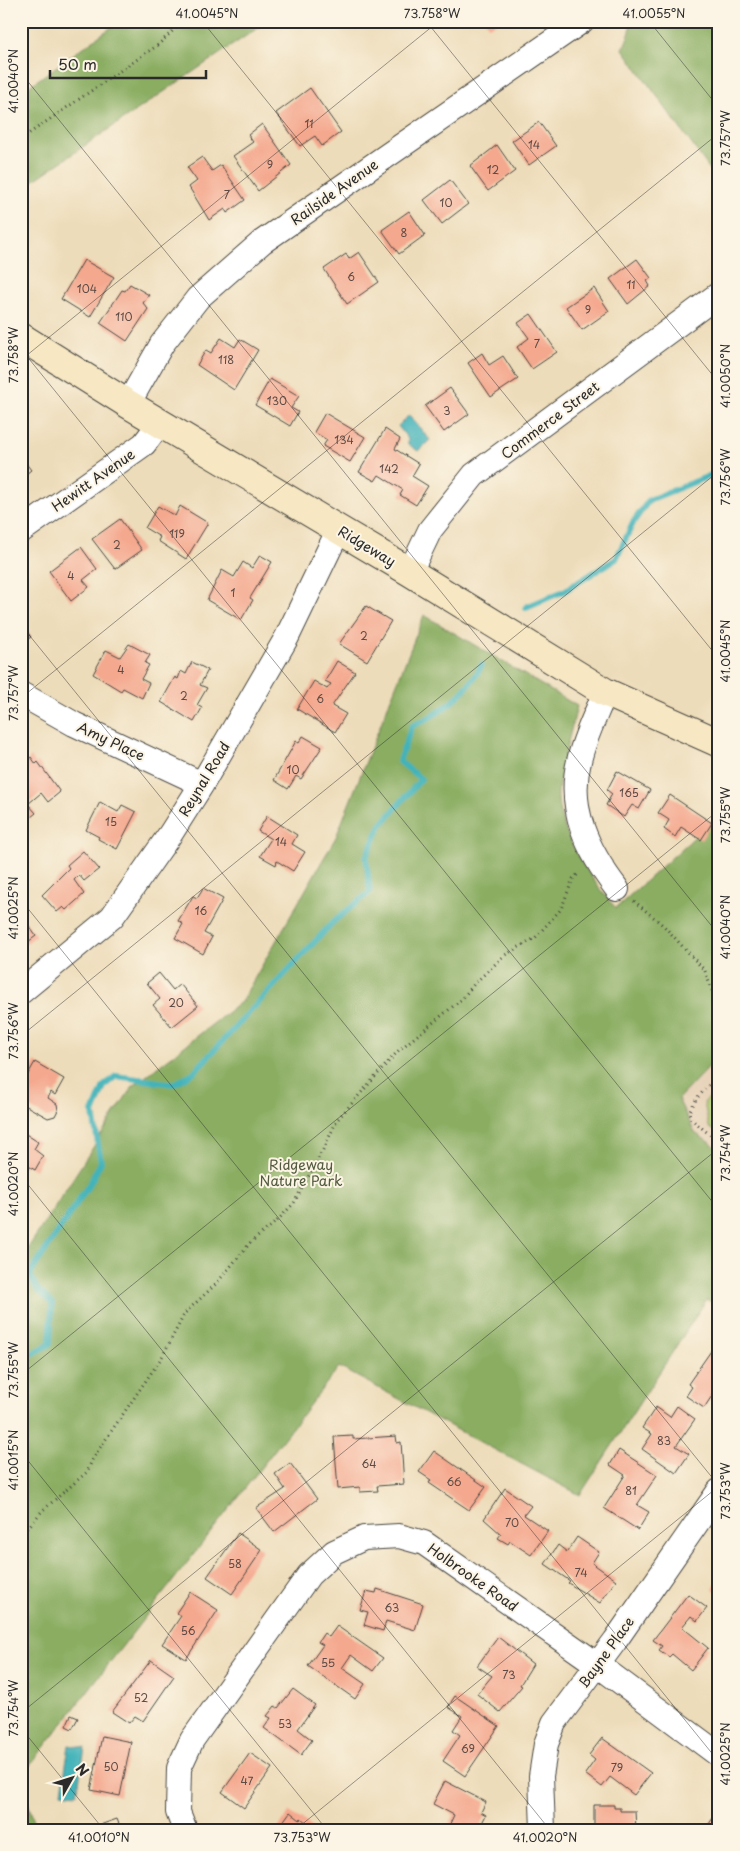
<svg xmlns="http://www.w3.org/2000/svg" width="740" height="1851" font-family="'Playpen Sans',sans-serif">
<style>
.built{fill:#e5d0b5}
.green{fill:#adc96f;stroke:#6c7a4d}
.forest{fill:#8aad62;stroke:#5a6c46}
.water{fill:#43b3ba;stroke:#376f72}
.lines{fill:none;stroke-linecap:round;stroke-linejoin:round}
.stream{stroke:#43b3ba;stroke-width:6}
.building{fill:#f4a88e}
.street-casing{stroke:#484640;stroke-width:26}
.secondary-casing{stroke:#484640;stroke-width:30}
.path{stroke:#484640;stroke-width:3;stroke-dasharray:1 4;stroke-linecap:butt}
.street{stroke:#fff;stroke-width:24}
.secondary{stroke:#f7e8c3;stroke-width:28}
.ticks{fill:none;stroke:#2b2b2b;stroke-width:1;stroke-opacity:0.45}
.labels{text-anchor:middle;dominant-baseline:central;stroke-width:4;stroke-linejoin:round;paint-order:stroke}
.number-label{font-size:11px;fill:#5d4a44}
.street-label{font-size:14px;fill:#2b2b2b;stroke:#fcf5e5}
.park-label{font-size:14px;fill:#525a3f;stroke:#fcf5e5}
.neatline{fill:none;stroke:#2b2b2b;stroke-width:2}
.ticks-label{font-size:12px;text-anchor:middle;fill:#2b2b2b}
</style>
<rect width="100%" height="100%" fill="#fcf5e5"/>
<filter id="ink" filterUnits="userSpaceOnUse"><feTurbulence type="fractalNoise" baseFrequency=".02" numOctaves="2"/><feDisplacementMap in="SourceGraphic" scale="10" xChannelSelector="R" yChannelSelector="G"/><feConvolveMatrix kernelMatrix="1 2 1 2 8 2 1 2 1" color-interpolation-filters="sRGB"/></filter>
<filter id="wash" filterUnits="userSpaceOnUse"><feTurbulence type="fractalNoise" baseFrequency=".0096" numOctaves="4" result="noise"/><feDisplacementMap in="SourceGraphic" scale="20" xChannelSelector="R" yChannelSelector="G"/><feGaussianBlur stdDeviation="1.12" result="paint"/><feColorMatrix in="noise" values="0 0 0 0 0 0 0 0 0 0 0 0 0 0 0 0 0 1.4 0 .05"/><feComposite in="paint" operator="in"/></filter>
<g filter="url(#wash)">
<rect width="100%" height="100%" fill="#eddcb9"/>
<!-- built -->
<path class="built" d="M719 1056V1149L695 1133 678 1099Z"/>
<!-- green -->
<path class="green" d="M719 1085V1134L709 1127 704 1103Z"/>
<!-- forest -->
<path class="forest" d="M120 21H268L21 189V92Z
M630 21H719V182L623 49 630 32Z
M424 615 577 706C571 733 560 767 558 793 556 829 593 883 616 908L719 815V1056L678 1099 695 1133 719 1149V1309L707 1299 580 1495 339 1367 21 1777V1259L132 1087 241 1002 336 837Z
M21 1782 37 1830H21Z"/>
<!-- water -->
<path class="water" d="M409 415 430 440 418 451 408 444V439L398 426Z
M69 1745 85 1748 77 1794 62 1792Z"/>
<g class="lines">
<!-- stream -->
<path class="stream" d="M526 607 564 591 616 559 634 521 649 500 719 472
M21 1360 50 1344 52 1303 37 1289 30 1274 90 1183 101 1162 93 1113 104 1086 116 1076 174 1084 193 1073 333 922 370 892 366 857 381 825 421 779 399 761 412 726C443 713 466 694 482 665"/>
</g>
<g id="blocks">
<!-- building -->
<path class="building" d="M485 21H498L489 27Z
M310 88 341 132 322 146 315 136 300 146 276 113Z
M539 122 556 146 529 165 512 141Z
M262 124 291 165 258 191 233 156 253 142 248 135Z
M497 145 515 171 488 191 470 166Z
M202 157 212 171 221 165 245 200 227 213 225 209 209 220 189 187 197 181 187 167Z
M450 180 468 204 442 224 424 200Z
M409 211 425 235 399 254 382 230Z
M359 252 379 282 347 304 324 269 346 254 349 259Z
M637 259 651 278 647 281 650 286 628 304 610 279Z
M84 260 114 277 90 317 61 299Z
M130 284 149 295 143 303 148 309 127 341 100 323 122 290 125 291Z
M594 288 609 311 582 330 566 307Z
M531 314 557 352 532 369 517 347 529 338 518 323Z
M221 338 235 347 240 339 258 350 234 390 197 365 206 350 211 353Z
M482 353 489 365 503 356 518 379 491 397 468 363Z
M270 379 299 396 291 408 298 412 290 426 255 405Z
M450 388 469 414 444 432 425 406Z
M325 413 365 437 350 462 323 446 327 440 314 432Z
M385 429 400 439 395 449 419 464 412 476 428 486 416 505 400 495 403 490 379 475 375 481 359 472Z
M21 457 31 470 21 478Z
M158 506 175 516 180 506 208 523 186 559 158 541 160 537 145 528Z
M120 519 142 550 115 569 92 539Z
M81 547 97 569 83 580 89 587 71 601 49 571Z
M260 555 272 562 250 598 253 600 241 620 207 600 222 570 234 577 243 562 252 568Z
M366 606 391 621 367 661 339 644Z
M21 623 31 637 21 644Z
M129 644 150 655 145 663 149 665 141 679 149 683 142 698 123 688 121 691 93 674 106 650 120 657Z
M337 661 355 672 332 706 346 714 335 732 297 709 314 681 327 689 331 684 325 681Z
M192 662 208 670 200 685 207 688 197 705 202 708 194 722 161 702 175 677 178 679 181 671 186 674Z
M303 736 322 747 301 779 296 776 288 789 274 780 296 741 299 743Z
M31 757 36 764 38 762 60 792 48 802 41 793 28 804 36 813 21 825V792L24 790 21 786V766Z
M617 771 650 790 639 809 632 805 624 817 606 805 612 794 607 790Z
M670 795 712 823 701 840 681 827 675 837 664 829 669 820 658 813Z
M100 802 118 812 122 805 136 812 117 849 98 839 99 837 86 830Z
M267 816 297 835 292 844 305 852 293 871 277 861 276 865 260 856 271 839 258 831Z
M83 851 99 869 84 881 79 875 74 880 84 894 66 910 63 907 57 912 42 895 69 868 67 865Z
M203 888 223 899 204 933 212 937 203 954 175 938 183 924 178 921 193 896 197 898Z
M21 915 36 936 21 947Z
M159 973 173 990 180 984 198 1006 172 1027 153 1005 160 999 147 983Z
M35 1062 64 1079 55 1095 51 1092 48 1098 57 1104 58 1110 55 1116 48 1118 21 1103V1081L23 1083Z
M21 1131 38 1142 34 1149 43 1156 35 1170 25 1164 21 1171Z
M713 1348 719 1352V1385L704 1408 686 1396 692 1387 688 1384Z
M677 1406 695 1419 676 1446 689 1454 676 1473 642 1449 652 1434 642 1428 656 1407 670 1417Z
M353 1436V1439L396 1436 397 1443 401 1442 404 1484 377 1486 378 1491 360 1492V1487L338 1489 334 1437Z
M619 1450 657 1475 637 1505 649 1512 638 1530 604 1508 625 1475 610 1465Z
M434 1451 486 1487 469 1510 429 1483 431 1480 419 1472Z
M290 1463 317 1499 274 1532 256 1508 285 1489 275 1474Z
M505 1488 531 1506 524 1515 548 1531 531 1555 510 1541 508 1544 498 1538 501 1534 484 1519Z
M238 1533 262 1550 232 1594 207 1577Z
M577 1537 599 1552 592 1563 616 1580 600 1603 568 1583 570 1581 545 1564 558 1545 567 1552Z
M719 1580V1594L713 1589Z
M377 1589 423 1604 415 1630 386 1621 383 1631 364 1625 368 1612 360 1610 366 1591 376 1593Z
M190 1592 218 1610 186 1659 162 1644 181 1616 176 1613Z
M688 1594 707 1608 697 1621 691 1616 682 1627 708 1648 691 1670 672 1654 669 1657 659 1650 662 1646 653 1640Z
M337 1626 383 1658 373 1671 351 1655 342 1668 365 1684 355 1699 308 1666 323 1645 318 1642 324 1633 329 1637Z
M498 1637 533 1664 520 1685 522 1686 500 1712 477 1694 492 1676 477 1666Z
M151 1660 174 1676 143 1721 135 1716 129 1723 112 1712Z
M293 1689 315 1705 298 1729 312 1740 301 1755 264 1728 271 1718 267 1716 275 1706 278 1708Z
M455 1696 499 1726 465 1776 443 1761 460 1735 453 1730 462 1716 448 1707Z
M71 1715 78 1718 72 1729 66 1726Z
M102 1736 131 1742 120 1796 91 1790Z
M602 1738 651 1773 634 1795 610 1777 602 1787 585 1774 595 1760 589 1755Z
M250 1753 272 1768 244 1808 222 1792Z
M445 1781 486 1802 481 1812 486 1815 480 1827 486 1830H447L454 1815 433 1804Z
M594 1805H614V1808H620V1811H635L636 1830H594Z
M290 1812 300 1820 301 1818 315 1830H277Z
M713 1818 719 1823V1830H705Z
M117 1819 121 1829 125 1827 126 1830H98L97 1826Z"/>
</g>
</g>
<g filter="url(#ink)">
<use href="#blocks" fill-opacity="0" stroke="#484640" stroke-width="1"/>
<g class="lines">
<defs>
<path id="street" d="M128 404 162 344 198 298 262 242 582 21
M21 531 144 444 160 423
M410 572 430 530 474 475 719 294
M605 692C596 715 584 738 579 761 567 809 588 851 617 889
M21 694 74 724 202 784
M21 992 112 917 171 833 202 784 287 637 339 529
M185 1830 178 1812 179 1768 192 1740 309 1575 334 1552 364 1538 399 1536 424 1543 598 1665 719 1755
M543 1830 541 1776 546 1744 554 1723 615 1641 719 1491"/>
<path id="secondary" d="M21 337 128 404 410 572 605 692 719 743"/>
</defs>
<!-- street casing -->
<use href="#street" class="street-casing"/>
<!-- secondary casing -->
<use href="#secondary" class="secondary-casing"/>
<!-- path -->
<path class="path" d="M21 139 158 45 183 21
M634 901 664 926 705 971 719 1010
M719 1074 697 1098 689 1112 691 1119 719 1142
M21 1536 42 1511 87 1472 93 1458 162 1357 185 1313 216 1284 250 1243 277 1221 294 1203 325 1146 337 1120 399 1050 461 1000 475 983 505 955 535 938 561 909 573 879 579 873"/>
<!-- street -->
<use href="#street" class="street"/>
<!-- secondary -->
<use href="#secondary" class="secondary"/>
</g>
</g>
<!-- ticks -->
<path class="ticks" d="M21 21H22M202 21 719 659M426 21 719 383M649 21 719 108M21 73 719 935M21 349 719 1210M21 360 439 21M21 625 719 1486M21 698 719 133M21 900 719 1762M21 1036 719 471M21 1176 550 1830M21 1375 719 810M21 1452 327 1830M21 1713 719 1148M21 1728 104 1830M295 1830 719 1486M712 1830 719 1825"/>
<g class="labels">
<!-- number labels -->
<g class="number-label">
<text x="309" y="123">11</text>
<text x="534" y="144">14</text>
<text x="270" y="164">9</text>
<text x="493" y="169">12</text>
<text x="227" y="194">7</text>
<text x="446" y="202">10</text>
<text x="404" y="232">8</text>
<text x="351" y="276">6</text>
<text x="631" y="284">11</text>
<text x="87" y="288">104</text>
<text x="588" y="309">9</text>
<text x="124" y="316">110</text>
<text x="537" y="343">7</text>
<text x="226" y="359">118</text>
<text x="277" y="400">130</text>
<text x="447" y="410">3</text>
<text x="344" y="439">134</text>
<text x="389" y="468">142</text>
<text x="177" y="533">119</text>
<text x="117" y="544">2</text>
<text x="71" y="575">4</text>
<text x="233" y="592">1</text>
<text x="364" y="635">2</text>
<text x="121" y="669">4</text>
<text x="184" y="695">2</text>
<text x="320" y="698">6</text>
<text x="293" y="769">10</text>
<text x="629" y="792">165</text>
<text x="111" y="821">15</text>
<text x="281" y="841">14</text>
<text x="201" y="910">16</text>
<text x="176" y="1002">20</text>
<text x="664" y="1440">83</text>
<text x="369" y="1463">64</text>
<text x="454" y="1481">66</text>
<text x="631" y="1490">81</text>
<text x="512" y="1522">70</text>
<text x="235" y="1563">58</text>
<text x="581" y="1572">74</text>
<text x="392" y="1607">63</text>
<text x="188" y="1630">56</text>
<text x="328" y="1662">55</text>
<text x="509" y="1674">73</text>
<text x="141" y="1697">52</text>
<text x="285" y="1723">53</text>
<text x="468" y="1748">69</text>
<text x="111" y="1766">50</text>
<text x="617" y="1767">79</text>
<text x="247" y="1780">47</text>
</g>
<!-- street labels -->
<g class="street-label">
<text transform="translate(334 192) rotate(-35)">Railside Avenue</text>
<text transform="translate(550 420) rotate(-37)">Commerce Street</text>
<text transform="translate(93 480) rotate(-35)">Hewitt Avenue</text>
<text transform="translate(367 546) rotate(31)">Ridgeway</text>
<text transform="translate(111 741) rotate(25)">Amy Place</text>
<text transform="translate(204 779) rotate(-59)">Reynal Road</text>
<text transform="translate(473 1577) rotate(35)">Holbrooke Road</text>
<text transform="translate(606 1652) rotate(-54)">Bayne Place</text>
</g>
<!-- park labels -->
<g class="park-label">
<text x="301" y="1164">Ridgeway<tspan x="301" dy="16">Nature Park</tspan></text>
</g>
</g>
<!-- margin -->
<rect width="740" height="1851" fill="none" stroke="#fcf5e5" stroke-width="55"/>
<!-- north arrow -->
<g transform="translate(72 1778) rotate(51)" stroke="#fcf5e5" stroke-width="4" paint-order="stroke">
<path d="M0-4L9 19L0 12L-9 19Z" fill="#2b2b2b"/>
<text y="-8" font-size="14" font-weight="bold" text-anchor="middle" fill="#2b2b2b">N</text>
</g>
<!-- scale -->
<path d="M50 70v8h156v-8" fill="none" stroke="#2b2b2b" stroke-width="2.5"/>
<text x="58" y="70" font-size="15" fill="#2b2b2b" stroke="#fcf5e5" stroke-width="4" paint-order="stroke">50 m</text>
<rect x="28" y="28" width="684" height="1796" class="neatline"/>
<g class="ticks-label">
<text x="207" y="18">41.0045°N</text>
<text x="432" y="18">73.758°W</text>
<text x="654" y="18">41.0055°N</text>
<text transform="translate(14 81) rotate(-90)" y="4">41.0040°N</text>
<text transform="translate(726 138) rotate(-90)" y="4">73.757°W</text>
<text transform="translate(14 355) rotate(-90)" y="4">73.758°W</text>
<text transform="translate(726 376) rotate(-90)" y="4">41.0050°N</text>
<text transform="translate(726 477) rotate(-90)" y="4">73.756°W</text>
<text transform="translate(726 651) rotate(-90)" y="4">41.0045°N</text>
<text transform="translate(14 693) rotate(-90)" y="4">73.757°W</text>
<text transform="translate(726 815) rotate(-90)" y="4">73.755°W</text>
<text transform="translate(14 908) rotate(-90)" y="4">41.0025°N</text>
<text transform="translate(726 927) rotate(-90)" y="4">41.0040°N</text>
<text transform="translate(14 1031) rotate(-90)" y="4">73.756°W</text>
<text transform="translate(726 1153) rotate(-90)" y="4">73.754°W</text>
<text transform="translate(14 1184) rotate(-90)" y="4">41.0020°N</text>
<text transform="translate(14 1370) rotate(-90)" y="4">73.755°W</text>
<text transform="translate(14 1460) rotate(-90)" y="4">41.0015°N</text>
<text transform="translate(726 1491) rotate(-90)" y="4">73.753°W</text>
<text transform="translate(14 1708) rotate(-90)" y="4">73.754°W</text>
<text transform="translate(726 1754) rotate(-90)" y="4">41.0025°N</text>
<text x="99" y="1842">41.0010°N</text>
<text x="302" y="1842">73.753°W</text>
<text x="545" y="1842">41.0020°N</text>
</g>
</svg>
